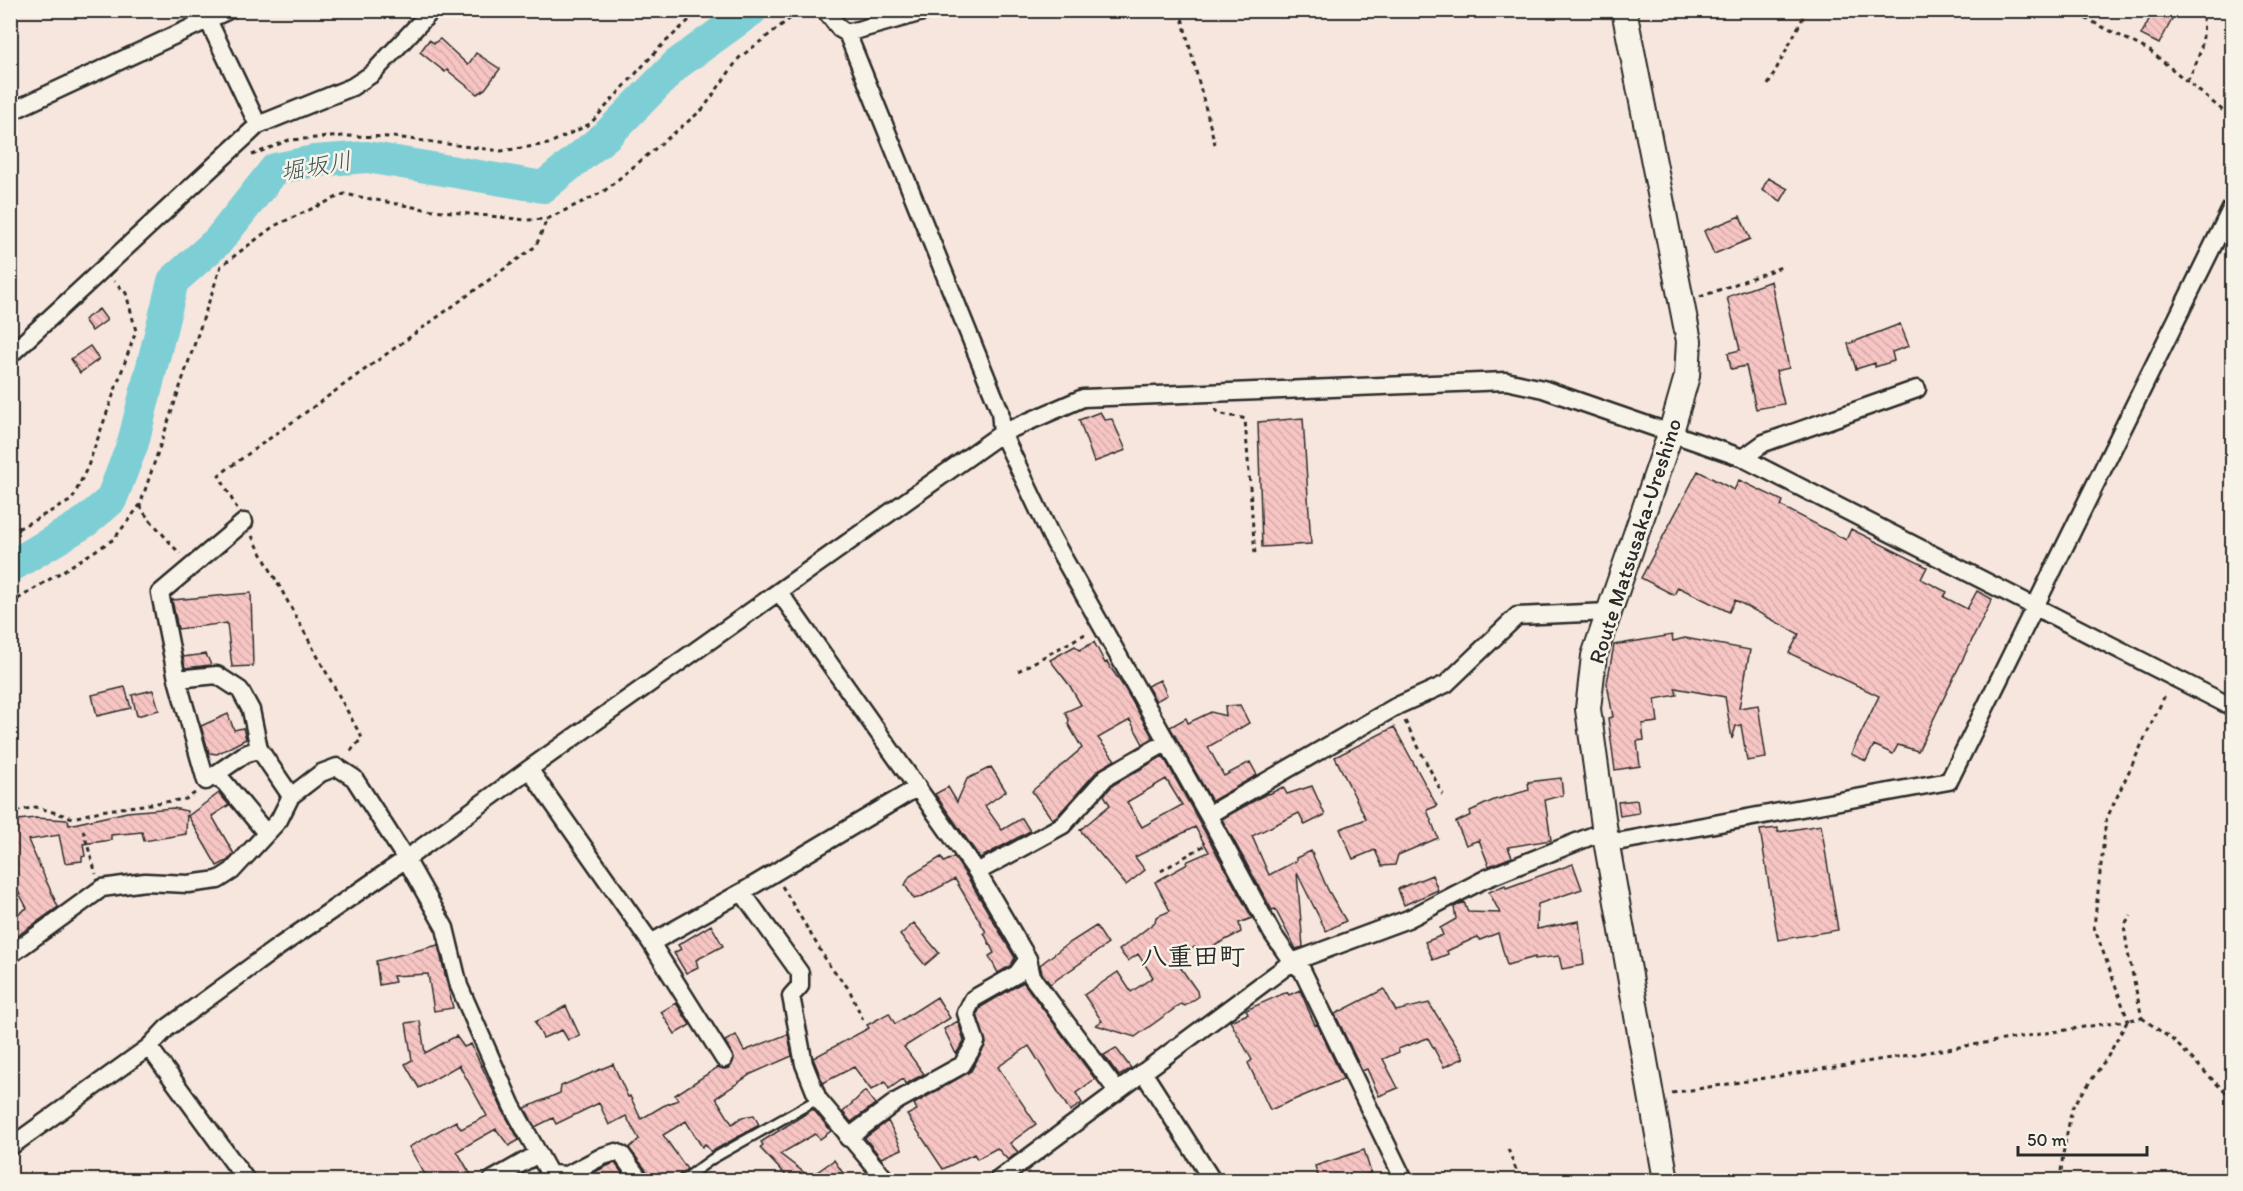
<svg xmlns="http://www.w3.org/2000/svg" width="2243" height="1191" font-family="Itim,'Klee One',sans-serif">
<style>
.lines{fill:none;stroke-linecap:round;stroke-linejoin:round}
.river{stroke:#7ecfd5;stroke-width:32}
.building{fill:url(#building-back-hatch);stroke:#2b2b2b;stroke-width:1.5;fill-rule:evenodd}
.service-casing{stroke:#2b2b2b;stroke-width:13}
.minor-casing{stroke:#2b2b2b;stroke-width:21}
.secondary-casing{stroke:#2b2b2b;stroke-width:28}
.path{stroke:#2b2b2b;stroke-width:3;stroke-dasharray:4.5 4.5;stroke-linecap:butt}
.service{stroke:#f7f3e8;stroke-width:8}
.minor{stroke:#f7f3e8;stroke-width:16}
.secondary{stroke:#f7f3e8;stroke-width:24}
.labels{text-anchor:middle;dominant-baseline:central;stroke-width:5;stroke-linejoin:round;paint-order:stroke}
.street-label{font-size:22px;fill:#2b2b2b;stroke:#f7f3e8}
.water-label{font-size:24px;font-style:italic;fill:#405456;stroke:#f7f3e8}
.quarter-label{font-size:26px;font-weight:bold;fill:#2b2b2b;stroke:#f7f3e8}
</style>
<defs>
<pattern id="building-back-hatch" width="6" height="6" patternUnits="userSpaceOnUse" patternTransform="scale(1.5)"><rect width="6" height="6" fill="#f7c6c4"/><path d="M-1 5l2 2M0 0l6 6M5-1l2 2" fill="none" stroke="#d4aaa9"/></pattern>
</defs>
<rect width="100%" height="100%" fill="#f7e6dd"/>
<filter id="ink" filterUnits="userSpaceOnUse"><feTurbulence type="fractalNoise" baseFrequency=".0167" numOctaves="2"/><feDisplacementMap in="SourceGraphic" scale="12" xChannelSelector="R" yChannelSelector="G"/><feConvolveMatrix kernelMatrix="1 2 1 2 8 2 1 2 1" color-interpolation-filters="sRGB"/></filter>
<g filter="url(#ink)">
<g class="lines">
<!-- river -->
<path class="river" d="M10 567 85 522 111 500 133 443 173 281 218 241 275 169 314 161 367 157 543 187 607 135 677 64 752 10"/>
</g>
<!-- building -->
<path class="building" d="M2154 10H2177L2159 44 2141 35Z
M440 39 468 65 476 53 500 69 485 89 477 94 447 70 445 72 420 52 429 40 434 43Z
M1768 178 1788 189 1781 201 1762 190Z
M1740 216 1750 239 1714 254 1704 231Z
M1771 281 1789 368 1776 371 1784 404 1756 409 1746 366 1731 369 1728 353 1740 350 1727 297Z
M99 309 107 320 92 331 84 320Z
M1900 324 1909 346 1892 352 1894 361 1875 367V363L1856 369 1848 344Z
M90 346 99 359 80 373 71 359Z
M1100 412 1105 420 1112 419 1126 450 1094 462 1079 420Z
M1303 418 1311 544 1262 547 1258 422Z
M1698 471 1734 490 1739 480 1783 501 1781 506 1846 540 1851 529 1927 567 1921 579 1947 592 1944 597 1967 609 1977 591 1992 599 1918 751 1898 745 1893 754 1874 745 1866 761 1851 754 1879 696 1789 653 1799 634 1735 600 1729 612 1678 587 1674 595 1641 578Z
M251 593 253 666 232 667 227 623 178 629 172 600Z
M1672 635 1673 641 1685 638 1750 650 1739 708 1758 705 1766 758 1747 761 1741 725 1736 726 1732 739 1725 697 1675 688 1677 695 1655 699 1658 722 1642 724 1644 740 1637 741 1640 766 1615 770 1608 718 1613 717 1607 683 1614 645Z
M1094 642 1105 663 1107 662 1125 689 1153 738 1143 744 1130 720 1098 738 1115 760 1098 770 1058 815 1052 819 1032 791 1082 748 1068 724 1069 720 1065 712 1081 705 1070 686 1050 660 1075 646 1080 650Z
M206 654 211 665 185 668 183 657Z
M1160 680 1167 695 1156 701 1147 686Z
M125 687 131 708 97 716 92 695Z
M153 690 159 710 137 716 132 695Z
M1240 705 1249 723 1208 747 1224 776 1250 762 1257 775 1212 801 1170 727 1186 718 1188 723 1211 712 1226 716 1225 706Z
M228 714 234 730 243 728 246 739 217 754 209 753 201 726Z
M1394 727 1437 806 1427 810 1438 838 1398 855 1395 865 1382 866 1375 850 1353 859 1340 829 1366 819 1335 757Z
M1163 756 1252 918 1239 923 1241 932 1206 950 1194 947 1178 964 1197 991 1198 997 1185 1006 1181 1004 1135 1037 1096 1025 1102 1021 1084 995 1118 972 1131 992 1153 977 1138 954 1128 961 1119 950 1155 922 1156 917 1170 911 1155 882 1186 865 1188 861 1209 852 1195 827 1135 857 1145 870 1126 885 1080 830 1110 805 1104 795 1113 785ZM1166 779 1182 805 1142 827 1127 802Z
M991 767 1006 791 985 806 1002 830 1022 818 1030 831 980 858 935 794 948 787 957 802 967 779Z
M1561 778 1563 795 1545 800 1551 840 1508 847 1512 857 1489 866 1479 840 1466 845 1456 822 1471 815 1470 811 1494 800 1529 790 1528 782Z
M1312 786 1325 815 1305 825 1299 813 1252 836 1269 875 1296 861V858L1311 851 1328 890 1346 921 1326 931 1297 873 1303 947 1296 949 1275 909 1272 910 1222 819 1268 793 1269 794 1283 787 1287 794Z
M219 793 229 805 212 816 234 854 227 861 217 866 188 816Z
M1637 800 1639 813 1620 816 1618 802Z
M173 808 187 811 186 834 144 841 142 832 111 835V840L83 844 85 856 82 857V861L65 863 59 835 28 840 58 907 10 941V919L27 908 10 876V821L35 818 68 820 69 825 127 812Z
M1821 825 1838 930 1778 940 1760 830 1778 828V832Z
M941 857 944 862 954 857 968 878 1015 958 1010 966 998 973 989 956 994 953 984 933 986 932 955 879 921 897 914 899 905 885 910 876Z
M1573 864 1582 889 1538 904 1537 929 1579 921 1584 965 1562 969 1559 956 1535 959V957L1507 965 1498 933 1480 940 1477 937 1447 951 1448 954 1433 960 1425 942 1443 935 1440 928 1456 919 1454 907 1464 902 1468 912 1500 913 1489 892 1505 885 1506 888Z
M1432 875 1438 890 1404 905 1398 889Z
M914 923 939 953 925 965 900 935Z
M711 925 723 946 696 960 698 967 686 973 674 953 681 949 678 945Z
M1096 926 1108 944 1050 984 1042 973 1040 965 1063 947Z
M438 945 453 1008 434 1011 428 974 393 976 395 982 379 985 376 961Z
M1023 982 1095 1079 1076 1093 1082 1103 1070 1111 1029 1046 998 1067 1036 1124 1010 1143 1018 1152 1008 1160 997 1148 977 1159 974 1154 943 1169 907 1115 917 1110 914 1104 971 1071 986 1044 977 1014 981 1007Z
M1384 989 1396 1011 1429 1003 1464 1058 1444 1067 1428 1038 1398 1049 1399 1052 1383 1059 1398 1088 1379 1096 1367 1069 1362 1071 1335 1014Z
M1300 990 1315 1025 1317 1024 1343 1079 1270 1110 1248 1063 1252 1060 1230 1021 1248 1014 1246 1010 1287 992 1289 995Z
M937 997 950 1018 904 1047 924 1074 905 1084 903 1079 889 1089 885 1082 871 1090 854 1067 823 1083 813 1058 869 1028 867 1025 889 1013 895 1024Z
M676 1003 690 1025 675 1034 661 1012Z
M566 1006 580 1036 568 1040 562 1030 543 1038 535 1022Z
M420 1021 425 1053 456 1036 464 1047 471 1044 503 1111 519 1140 509 1146 496 1129 457 1151 474 1180H428L409 1147 456 1121 461 1129 487 1116 459 1065 419 1088 405 1064 412 1060 406 1023Z
M958 1021 964 1041 956 1054 944 1029Z
M788 1034 792 1056 751 1074 716 1098 732 1124 742 1117 754 1115 759 1125 711 1152 705 1144 702 1147 686 1121 663 1135 687 1169 679 1175 677 1180H650L649 1174 629 1148 639 1139 626 1116 609 1125 599 1103 556 1124 553 1118 535 1127 525 1108 560 1093 561 1086 613 1064 628 1097 630 1096 641 1119 663 1106 678 1100 675 1095 718 1067 724 1069 730 1068 734 1058 725 1041 736 1035 744 1051Z
M1116 1048 1131 1068 1119 1076 1104 1055Z
M865 1091 875 1104 851 1122 843 1112Z
M813 1109 831 1131 820 1139 815 1134 780 1154 810 1177 834 1160 845 1176 838 1180H790L760 1148 763 1145 761 1142Z
M888 1121 902 1149 881 1158 865 1138Z
M1364 1150 1371 1173 1346 1180H1319L1315 1166Z
M615 1163 627 1180H579L607 1166Z"/>
<g class="lines">
<defs>
<path id="service" d="M683 1180 712 1159 818 1099"/>
<path id="minor" d="M825 10 840 29 847 33 1000 411 1002 433 1051 536 1208 815 1272 933 1292 962 1302 970 1404 1180
M208 20 258 125
M847 33 930 10
M10 112 229 10
M10 355 258 125 352 87 372 74 432 10
M1743 458 1764 443 1917 389
M244 522 160 593 177 679 206 781 213 776 224 782 266 833
M779 592 977 872 1028 959 1032 977 1117 1091
M177 679 217 675 240 690 251 710 259 749 291 796
M529 769 651 943 742 892 918 787
M213 776 245 754 259 749
M1208 815 1397 706 1446 684 1517 616 1609 612
M977 872 1063 825 1106 777 1167 742
M742 892 800 973V986L791 996 804 1064 818 1099 886 1180
M651 943 724 1059
M10 955 102 888 145 882 188 884 218 880 232 871 279 820 291 796 321 773 337 767 354 778 406 859 445 928 459 986 512 1106 553 1180
M149 1047 246 1180
M1143 1072 1212 1180
M848 1138 897 1101 962 1065 976 1042 966 1013 973 999 1017 974 1028 959
M10 1147 149 1047 167 1028 274 950 406 859 529 769 1002 433 1083 398 1506 381 1543 389 1743 458 2232 707
M551 1174 567 1175 603 1156 616 1152 622 1155 640 1180
M492 1180 538 1154
M998 1180 1292 962 1408 919 1485 879 1594 835 1606 840 1622 841 1949 781 2232 207"/>
<path id="secondary" d="M1624 10 1689 341 1687 376 1671 432 1594 656 1588 709 1606 840 1666 1180"/>
</defs>
<!-- service casing -->
<use href="#service" class="service-casing"/>
<!-- minor casing -->
<use href="#minor" class="minor-casing"/>
<!-- secondary casing -->
<use href="#secondary" class="secondary-casing"/>
<!-- path -->
<path class="path" d="M1180 10 1215 144
M2069 10 2150 51 2232 118
M2187 81C2199 62 2207 35 2202 13
M1768 85 1807 10
M252 155 289 140 344 136 394 137 501 151 548 144 590 124 659 48 700 10
M1700 297 1784 266
M1215 409C1222 417 1235 415 1245 419L1255 555
M140 505 145 514 180 554
M237 509 219 475 536 246 547 219 603 192 703 109 739 58 801 10
M10 533 72 500 88 466 136 331 126 293 114 281
M252 536 362 738 348 754
M10 604 114 539 140 505 221 266 274 226 344 194 424 209 526 220 547 219
M1018 671 1087 633
M1405 721 1443 795
M16 811 36 807 73 818 100 811 186 799 195 793
M83 830 96 874
M1161 871 1205 845
M782 886 831 968 849 989 863 1020
M2142 1018 2174 1041 2232 1099
M1672 1093 2128 1020 2094 927 2106 820 2166 693
M1508 1149 1520 1180
M2060 1180 2063 1154 2072 1108 2108 1056 2128 1020 2142 1018 2128 953 2124 926 2131 916"/>
<!-- service -->
<use href="#service" class="service"/>
<!-- minor -->
<use href="#minor" class="minor"/>
<!-- secondary -->
<use href="#secondary" class="secondary"/>
</g>
</g>
<g class="labels">
<!-- street labels -->
<g class="street-label">
<text transform="translate(1635 541) rotate(-72)">Route Matsusaka-Ureshino</text>
</g>
<!-- water labels -->
<g class="water-label">
<text transform="translate(316 166) rotate(-10)">堀坂川</text>
</g>
<!-- quarter labels -->
<g class="quarter-label">
<text x="1193" y="956">八重田町</text>
</g>
</g>
<!-- margin -->
<rect width="2243" height="1191" fill="none" stroke="#f7f3e8" stroke-width="36"/>
<rect x="18" y="18" width="2207" height="1155" fill="none" stroke="#2b2b2b" stroke-width="2" filter="url(#ink)"/>
<!-- scale -->
<path d="M2018 1146v9h129v-9" fill="none" stroke="#2b2b2b" stroke-width="3"/>
<text x="2027" y="1146" font-size="18" fill="#2b2b2b" stroke="#f7f3e8" stroke-width="4.5" paint-order="stroke">50 m</text>
</svg>
